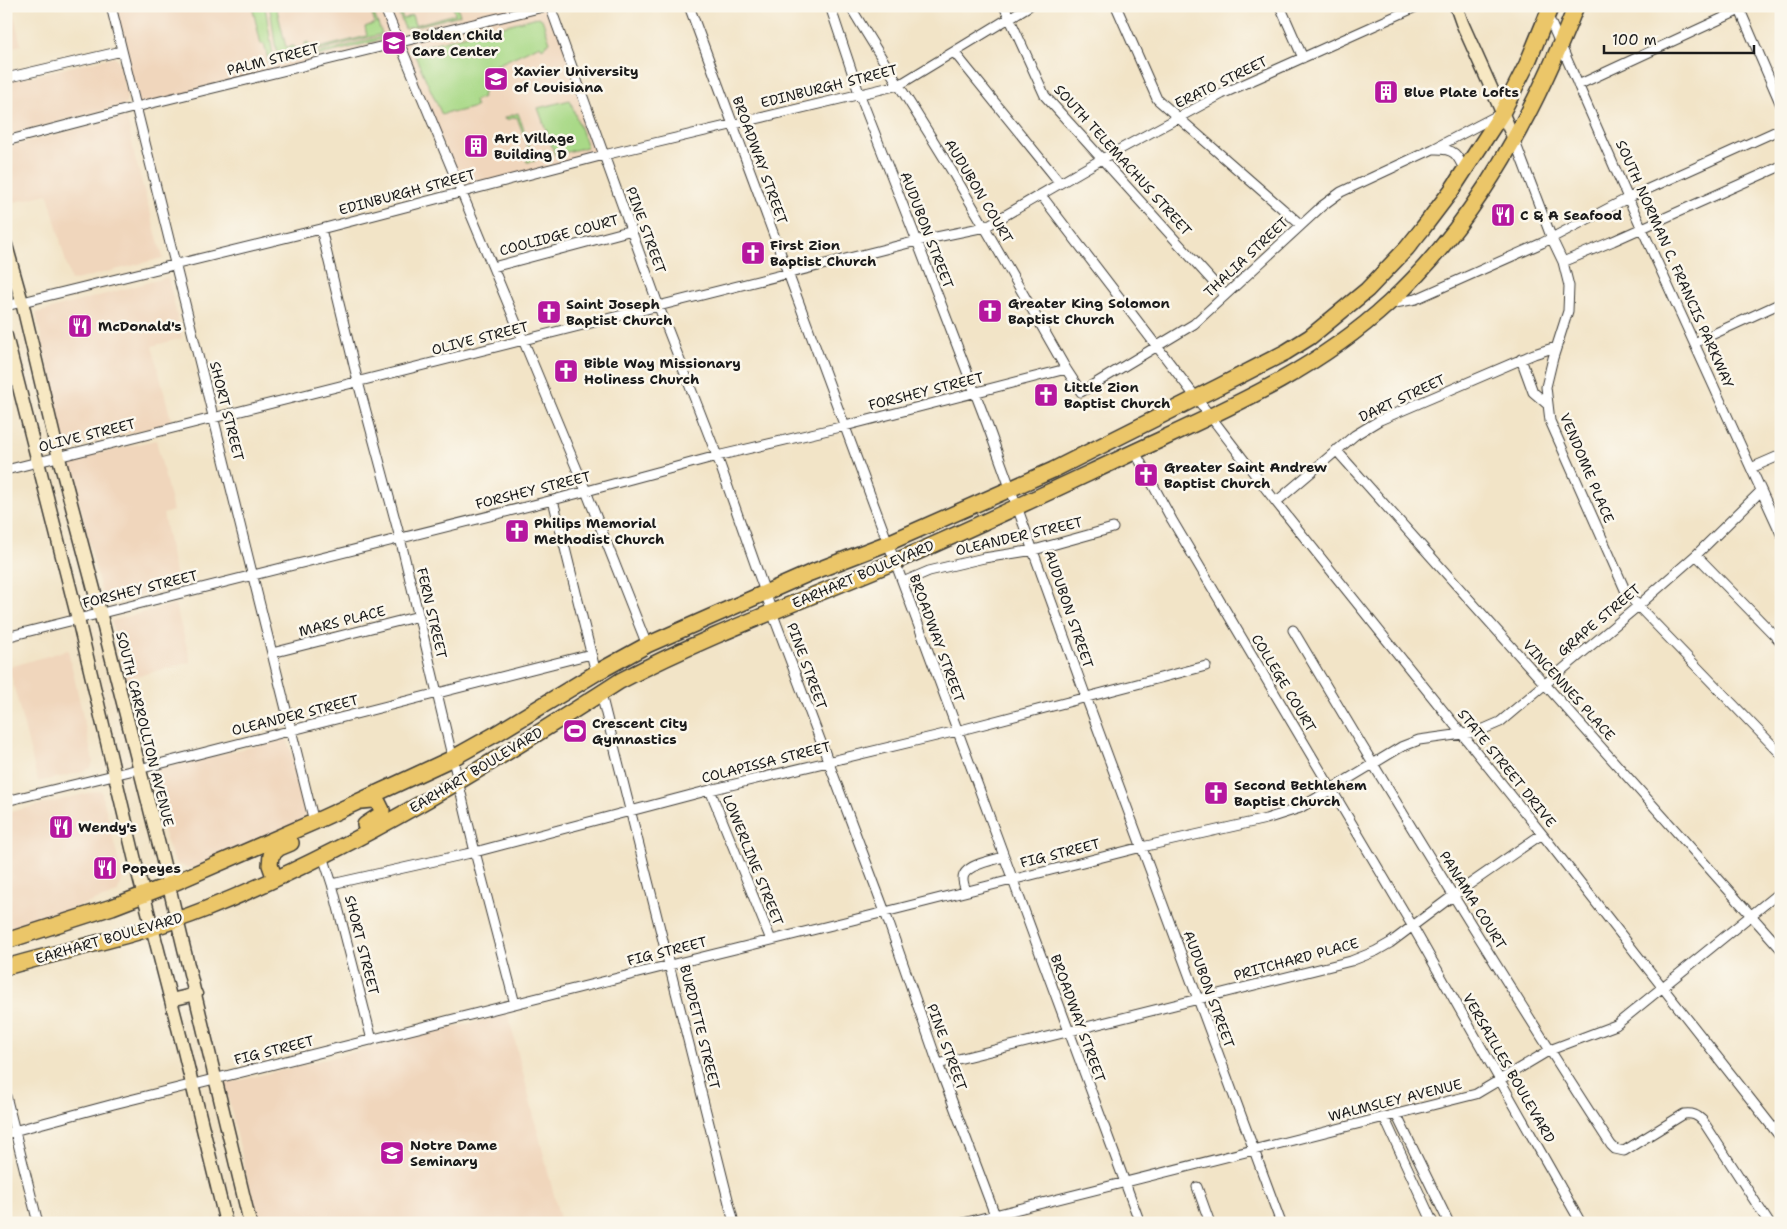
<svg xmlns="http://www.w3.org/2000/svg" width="1787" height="1229" font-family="'Shantell Sans',sans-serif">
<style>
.built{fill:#f0d6bc}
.green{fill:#a9d987;stroke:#627a52}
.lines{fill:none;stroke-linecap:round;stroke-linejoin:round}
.street-casing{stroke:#3c3a36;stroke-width:11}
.secondary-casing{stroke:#3c3a36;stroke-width:15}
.primary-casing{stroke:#3c3a36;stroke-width:18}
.street{stroke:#fff;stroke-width:9}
.secondary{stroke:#f7e8c3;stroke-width:12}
.primary{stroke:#ebc669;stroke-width:15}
.labels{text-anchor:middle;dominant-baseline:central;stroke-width:5;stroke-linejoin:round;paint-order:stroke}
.poi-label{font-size:14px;font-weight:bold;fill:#1c1c1c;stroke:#fbf7ec;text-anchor:start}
.street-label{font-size:14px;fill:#1c1c1c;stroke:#fbf7ec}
</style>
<rect width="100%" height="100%" fill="#fbf7ec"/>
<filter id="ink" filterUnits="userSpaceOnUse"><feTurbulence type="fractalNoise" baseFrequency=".02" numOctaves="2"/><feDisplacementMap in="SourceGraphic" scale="10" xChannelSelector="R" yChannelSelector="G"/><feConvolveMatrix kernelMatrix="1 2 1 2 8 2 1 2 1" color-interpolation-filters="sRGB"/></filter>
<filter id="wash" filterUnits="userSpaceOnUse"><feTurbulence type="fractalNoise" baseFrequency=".0096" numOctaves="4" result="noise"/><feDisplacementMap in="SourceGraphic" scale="20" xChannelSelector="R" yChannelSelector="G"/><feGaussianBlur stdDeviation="1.12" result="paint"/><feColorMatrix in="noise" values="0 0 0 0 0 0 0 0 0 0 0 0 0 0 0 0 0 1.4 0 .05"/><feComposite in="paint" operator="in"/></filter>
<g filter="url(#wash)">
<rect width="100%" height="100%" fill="#f2e4c7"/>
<!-- built -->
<path class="built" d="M6 6H12L21 45 6 49Z
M109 6H550L604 155 463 191 399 42 135 108Z
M113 57 118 60 121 69 127 96 126 104 123 106 6 135V82Z
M127 117 135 158 163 258 71 281 48 194 6 204V147Z
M168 277 182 338 152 346 172 423 65 449 36 313Z
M156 440 173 511 163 514 178 588 108 602 102 595 69 460Z
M175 604 191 662 126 679 111 621Z
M68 650 93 761 91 768 82 772 38 782 9 667Z
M284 739 288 741 298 775 306 815 299 822 192 869 177 864 172 856 165 836 148 772Z
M101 790 123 879 117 893 6 932V813Z
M508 1014 561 1223H258L225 1084Z"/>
<!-- green -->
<path class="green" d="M252 6H265L274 61 269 63 264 44H261Z
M269 6H276L286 47 294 46 297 55 279 60C273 43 274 24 269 6Z
M369 6H371L382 34 307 53 305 43 308 42 311 50 367 36 365 27 375 23Z
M396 6H398L403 19 412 15 415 25 455 14 453 6H457L460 15 405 29Z
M538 17 542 19 550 42 542 48 540 45 490 68 496 81 485 87 484 93 482 94 483 97 474 101 476 107 452 113 451 111 442 115 412 49Z
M383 36 384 39 310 58 308 56Z
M570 100 587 147 555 155 538 108Z
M518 113 535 161 527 162 525 154 530 153 517 117 505 120 504 118Z"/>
</g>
<g filter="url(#ink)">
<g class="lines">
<defs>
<path id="street" d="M111 6 314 822
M384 6 586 491 647 645
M550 6 659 307 717 456 772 612 885 912 938 1064 998 1223
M689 6 1140 1223
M830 6 859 93 917 241 987 424 1086 697 1281 1223
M850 6C881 58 913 107 944 158 986 228 1026 299 1066 369L1081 392 1194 324 1322 206 1341 192 1433 149 1498 115
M1004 6 1045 96 1225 295
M1116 6 1157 99 1301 225
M1280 6 1303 58
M1547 14 1628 198 1781 534
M954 52 1060 183
M6 78 122 51
M1578 85 1740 10 1781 105
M1514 139 1552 239 1563 262 1569 286 1568 311 1553 358 1546 387 1550 421 1626 592 1638 606 1781 754
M6 141 144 105 547 6
M1436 149C1455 149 1457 154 1465 171
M1041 195 1276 502 1542 834 1781 1138
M321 229 358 382 400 538 475 852 515 1004
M1563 262 1613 241 1781 166
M493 267 632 230
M1390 304 1416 299 1542 243 1628 198 1781 129
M6 306 321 229 604 155 899 85 1029 6
M1694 343 1781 303
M1521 359 1533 392 1547 404
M1336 450 1781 949
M1135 452 1172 520 1413 927 1581 1223
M1751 468 1781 455
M6 470 917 241 985 227 1102 159 1222 94 1418 6
M553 500 596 673
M1276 502 1355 435 1380 420 1534 354 1556 347
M1696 555 1781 642
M903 582 929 571 984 558 1034 550 1113 528
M1293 630C1396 804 1501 976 1611 1145L1615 1149 1624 1151 1684 1114C1693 1113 1697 1115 1703 1121L1769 1223
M6 637 553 500 717 456 845 426 1066 369
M272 653 419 616
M601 694 734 1223
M710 790 771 940
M6 801 155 765 591 654
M323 856 332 884 372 1040
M332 884 475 852 710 790 957 731 1206 666
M966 891C965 888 963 883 963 879 963 865 993 860 1004 857
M938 1064 1351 961 1376 951 1390 943 1454 895 1542 834
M6 1096 38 1223
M1396 1114 1449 1223
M1384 1117 1433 1223
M6 1133 114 1104 670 965 885 912 1142 847 1266 819 1300 808 1401 747 1419 740 1477 732 1500 722 1638 606 1696 555 1761 491
M1197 1187 1210 1223
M963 1223 1476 1094 1550 1050 1616 1025 1781 891"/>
<path id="secondary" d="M1456 6 1462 23 1514 139
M6 245 22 302 59 458 100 612 162 857 250 1223
M6 336 78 619 137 869 183 1047 226 1223
M171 1000 196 994"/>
<path id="primary" d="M362 801 372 800 378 802 382 810 380 815 365 825
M275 879 270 865 271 855 279 848 291 843
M6 941 112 907 169 885 314 822 399 783 453 758 494 735 596 673 647 645 810 573 888 543 1053 470 1220 386 1286 352 1310 337 1367 290 1407 248 1423 228 1451 191 1502 113 1527 64 1551 6
M6 967C73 948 141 935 206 909 353 850 488 766 620 681 708 635 802 601 894 562 974 528 1053 490 1132 453 1224 410 1313 373 1389 303 1475 224 1534 114 1576 6"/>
</defs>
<!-- street casing -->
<use href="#street" class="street-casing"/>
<!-- secondary casing -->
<use href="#secondary" class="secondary-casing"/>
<!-- primary casing -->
<use href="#primary" class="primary-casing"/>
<!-- street -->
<use href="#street" class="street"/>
<!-- secondary -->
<use href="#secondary" class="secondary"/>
<!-- primary -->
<use href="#primary" class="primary"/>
</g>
</g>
<!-- icons -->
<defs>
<symbol id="school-square" viewBox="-11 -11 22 22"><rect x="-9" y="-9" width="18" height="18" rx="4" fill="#b5179e" stroke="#fbf7ec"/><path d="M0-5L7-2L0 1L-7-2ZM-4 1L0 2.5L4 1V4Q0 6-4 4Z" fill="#fff"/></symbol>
<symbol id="university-square" viewBox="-11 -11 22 22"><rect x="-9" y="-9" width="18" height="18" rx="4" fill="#b5179e" stroke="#fbf7ec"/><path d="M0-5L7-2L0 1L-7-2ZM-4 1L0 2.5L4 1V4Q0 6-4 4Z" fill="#fff"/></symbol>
<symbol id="building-square" viewBox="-11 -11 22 22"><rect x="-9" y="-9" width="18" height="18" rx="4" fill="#b5179e" stroke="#fbf7ec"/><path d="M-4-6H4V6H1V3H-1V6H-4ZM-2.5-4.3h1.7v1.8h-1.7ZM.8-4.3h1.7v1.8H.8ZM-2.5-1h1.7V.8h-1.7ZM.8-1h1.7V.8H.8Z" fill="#fff"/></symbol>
<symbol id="restaurant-square" viewBox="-11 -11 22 22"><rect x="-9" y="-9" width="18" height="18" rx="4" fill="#b5179e" stroke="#fbf7ec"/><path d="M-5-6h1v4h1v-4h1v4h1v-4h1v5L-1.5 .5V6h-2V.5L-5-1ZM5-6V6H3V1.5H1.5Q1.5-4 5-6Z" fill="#fff"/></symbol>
<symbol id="church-square" viewBox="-11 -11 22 22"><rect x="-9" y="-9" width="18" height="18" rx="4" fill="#b5179e" stroke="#fbf7ec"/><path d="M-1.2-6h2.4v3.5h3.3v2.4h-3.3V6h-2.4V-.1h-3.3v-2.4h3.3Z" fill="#fff"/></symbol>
<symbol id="stadium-square" viewBox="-11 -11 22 22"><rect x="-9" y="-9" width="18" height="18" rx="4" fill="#b5179e" stroke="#fbf7ec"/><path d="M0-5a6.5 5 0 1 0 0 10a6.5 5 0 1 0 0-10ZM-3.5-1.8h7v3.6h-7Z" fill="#fff"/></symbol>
</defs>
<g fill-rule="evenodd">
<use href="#school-square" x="380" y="29" width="28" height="28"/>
<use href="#university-square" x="482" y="65" width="28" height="28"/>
<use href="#building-square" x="1372" y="78" width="28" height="28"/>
<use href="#building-square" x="462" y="132" width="28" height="28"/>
<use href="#restaurant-square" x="1489" y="201" width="28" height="28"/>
<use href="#church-square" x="739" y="239" width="28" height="28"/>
<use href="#church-square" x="976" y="297" width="28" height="28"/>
<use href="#church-square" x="535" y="298" width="28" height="28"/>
<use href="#restaurant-square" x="66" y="312" width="28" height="28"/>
<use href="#church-square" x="552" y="357" width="28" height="28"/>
<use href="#church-square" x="1032" y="381" width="28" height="28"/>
<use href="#church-square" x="1132" y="461" width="28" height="28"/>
<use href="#church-square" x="503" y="517" width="28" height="28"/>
<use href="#stadium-square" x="561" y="717" width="28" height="28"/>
<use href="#church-square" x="1202" y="779" width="28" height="28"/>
<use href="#restaurant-square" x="47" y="813" width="28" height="28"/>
<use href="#restaurant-square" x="91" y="854" width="28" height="28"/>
<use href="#school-square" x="378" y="1139" width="28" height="28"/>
</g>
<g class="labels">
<!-- poi labels -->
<g class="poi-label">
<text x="412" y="35">Bolden Child<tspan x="412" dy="16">Care Center</tspan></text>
<text x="514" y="71">Xavier University<tspan x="514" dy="16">of Louisiana</tspan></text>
<text x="1404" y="92">Blue Plate Lofts</text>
<text x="494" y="138">Art Village<tspan x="494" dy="16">Building D</tspan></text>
<text x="1520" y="215">C &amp; A Seafood</text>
<text x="770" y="245">First Zion<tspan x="770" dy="16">Baptist Church</tspan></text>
<text x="1008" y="303">Greater King Solomon<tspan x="1008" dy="16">Baptist Church</tspan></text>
<text x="566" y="304">Saint Joseph<tspan x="566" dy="16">Baptist Church</tspan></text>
<text x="98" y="326">McDonald's</text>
<text x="584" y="363">Bible Way Missionary<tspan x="584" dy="16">Holiness Church</tspan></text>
<text x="1064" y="387">Little Zion<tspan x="1064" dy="16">Baptist Church</tspan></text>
<text x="1164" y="467">Greater Saint Andrew<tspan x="1164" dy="16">Baptist Church</tspan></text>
<text x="534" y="523">Philips Memorial<tspan x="534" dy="16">Methodist Church</tspan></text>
<text x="592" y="723">Crescent City<tspan x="592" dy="16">Gymnastics</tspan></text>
<text x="1234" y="785">Second Bethlehem<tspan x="1234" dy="16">Baptist Church</tspan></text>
<text x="78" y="827">Wendy's</text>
<text x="122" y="868">Popeyes</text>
<text x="410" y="1145">Notre Dame<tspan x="410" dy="16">Seminary</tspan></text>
</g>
<!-- street labels -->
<g class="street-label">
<text transform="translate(273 59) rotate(-14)">PALM STREET</text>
<text transform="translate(1221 82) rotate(-26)">ERATO STREET</text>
<text transform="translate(829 86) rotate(-14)">EDINBURGH STREET</text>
<text transform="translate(760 160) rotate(70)">BROADWAY STREET</text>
<text transform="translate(1123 160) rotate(48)">SOUTH TELEMACHUS STREET</text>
<text transform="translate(979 191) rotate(59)">AUDUBON COURT</text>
<text transform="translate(407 192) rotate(-15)">EDINBURGH STREET</text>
<text transform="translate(646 230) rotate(70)">PINE STREET</text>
<text transform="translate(927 230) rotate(69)">AUDUBON STREET</text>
<text transform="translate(559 235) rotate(-15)">COOLIDGE COURT</text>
<text transform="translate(1246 257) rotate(-43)">THALIA STREET</text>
<text transform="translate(1675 264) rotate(66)">SOUTH NORMAN C. FRANCIS PARKWAY</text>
<text transform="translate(480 338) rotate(-14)">OLIVE STREET</text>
<text transform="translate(926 391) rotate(-14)">FORSHEY STREET</text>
<text transform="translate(1402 398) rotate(-25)">DART STREET</text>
<text transform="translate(227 411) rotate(76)">SHORT STREET</text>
<text transform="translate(87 435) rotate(-14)">OLIVE STREET</text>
<text transform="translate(1587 468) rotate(67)">VENDOME PLACE</text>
<text transform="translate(533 490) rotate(-14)">FORSHEY STREET</text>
<text transform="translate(1019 536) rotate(-13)">OLEANDER STREET</text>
<text transform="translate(863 574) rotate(-23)">EARHART BOULEVARD</text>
<text transform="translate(140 589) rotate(-14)">FORSHEY STREET</text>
<text transform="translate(1069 609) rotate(71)">AUDUBON STREET</text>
<text transform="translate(432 613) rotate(77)">FERN STREET</text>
<text transform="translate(1599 620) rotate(-40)">GRAPE STREET</text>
<text transform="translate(342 621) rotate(-14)">MARS PLACE</text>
<text transform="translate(937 638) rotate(70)">BROADWAY STREET</text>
<text transform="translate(807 666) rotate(70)">PINE STREET</text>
<text transform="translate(1284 683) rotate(59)">COLLEGE COURT</text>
<text transform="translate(1569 690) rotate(48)">VINCENNES PLACE</text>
<text transform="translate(295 715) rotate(-14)">OLEANDER STREET</text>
<text transform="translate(145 729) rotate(76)">SOUTH CARROLLTON AVENUE</text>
<text transform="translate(766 762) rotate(-14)">COLAPISSA STREET</text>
<text transform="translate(1507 768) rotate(51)">STATE STREET DRIVE</text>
<text transform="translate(476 770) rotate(-31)">EARHART BOULEVARD</text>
<text transform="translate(1060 853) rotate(-14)">FIG STREET</text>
<text transform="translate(753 860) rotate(68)">LOWERLINE STREET</text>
<text transform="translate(1473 900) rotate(58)">PANAMA COURT</text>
<text transform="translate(109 938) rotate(-16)">EARHART BOULEVARD</text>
<text transform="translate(362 945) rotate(76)">SHORT STREET</text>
<text transform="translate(667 951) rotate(-14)">FIG STREET</text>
<text transform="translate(1296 959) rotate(-15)">PRITCHARD PLACE</text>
<text transform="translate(1209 989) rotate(70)">AUDUBON STREET</text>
<text transform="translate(1078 1018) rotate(70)">BROADWAY STREET</text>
<text transform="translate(700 1027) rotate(76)">BURDETTE STREET</text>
<text transform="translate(947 1047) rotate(70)">PINE STREET</text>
<text transform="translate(274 1050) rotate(-14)">FIG STREET</text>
<text transform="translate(1509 1068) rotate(60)">VERSAILLES BOULEVARD</text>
<text transform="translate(1395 1100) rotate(-14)">WALMSLEY AVENUE</text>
</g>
</g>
<!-- margin -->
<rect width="1787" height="1229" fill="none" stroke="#fbf7ec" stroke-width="25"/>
<!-- scale -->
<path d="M1604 45v8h150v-8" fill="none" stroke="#1c1c1c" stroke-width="2.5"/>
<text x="1612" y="45" font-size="15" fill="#1c1c1c" stroke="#fbf7ec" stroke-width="4" paint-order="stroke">100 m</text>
</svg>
